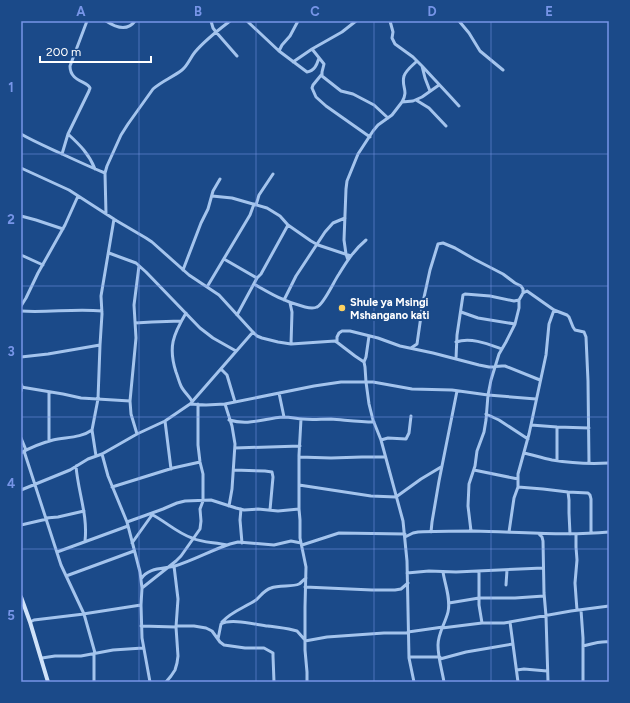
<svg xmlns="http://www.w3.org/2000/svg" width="630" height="703" font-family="Figtree,sans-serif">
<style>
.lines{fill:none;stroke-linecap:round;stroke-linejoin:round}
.street{stroke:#a4c4ed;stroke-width:3}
.secondary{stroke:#d0e2f9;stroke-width:4}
.grid{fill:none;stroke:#7795e8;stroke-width:1;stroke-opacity:0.55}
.poi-dot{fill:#fed260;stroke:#1b4a89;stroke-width:1.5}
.labels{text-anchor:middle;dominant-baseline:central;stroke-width:4;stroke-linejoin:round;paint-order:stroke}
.poi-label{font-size:11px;font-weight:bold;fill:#fff;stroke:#1b4a89;text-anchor:start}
.neatline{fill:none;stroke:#7795e8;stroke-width:1.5}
.grid-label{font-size:13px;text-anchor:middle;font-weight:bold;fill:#7795e8}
</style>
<rect width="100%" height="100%" fill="#1b4a89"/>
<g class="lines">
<!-- street -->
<path class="street" d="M106 21C115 27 127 32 135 21
M211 21 213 28 216 32 237 56
M247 21 279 51 307 72C315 71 317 64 319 58
M390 21 393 32 392 38 395 44 413 57 422 66 448 94 459 106
M459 21 469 33 480 51 503 70
M312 49 324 64 322 72V76L341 91 353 94 374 105 388 118
M279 51 282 45 290 36 298 21
M293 62 312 49 342 32 356 21
M422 66 425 78 430 91
M322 74 313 85 312 88 316 97 326 106 370 137
M416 100 429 108 446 126
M402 102C409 90 401 87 404 76 406 70 413 65 417 61
M21 134C33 141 47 147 60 153 75 160 90 167 105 173
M68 134C80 145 89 154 95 169
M62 154 68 134 89 91C89 90 90 89 90 88 88 81 70 82 70 66L87 21
M21 168 69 190 117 221 146 238 152 242 189 275 219 295 251 330 257 336 262 338 278 342 291 344 335 341 338 343 355 356 364 362 365 367 366 382 369 404 373 420 381 440 403 521 407 561 409 658 414 682
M212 196 232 198 267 208 280 216 288 225 311 241 318 245 351 256
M256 205 259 195 273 174
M106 214 105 173 107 166 121 135 128 124 153 89C162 81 173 77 182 70 188 65 190 58 195 52 205 40 217 31 230 21
M21 216 36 220 63 229
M109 253 136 263 146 272 200 328 213 338 236 351
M21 255 43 265
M224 259 257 278
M348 260 346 254 344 240 346 189 347 181 358 154 373 131 378 125 392 115 402 102 413 101 422 97 439 85
M183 270 201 223 208 209 213 191 220 179
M254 284C271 294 285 302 305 307 309 308 313 309 317 307 324 304 334 281 339 274 347 261 354 250 366 240
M207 287 250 215 254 204
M284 300 296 276 325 232 333 223 345 218
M290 303 292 312 291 344
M21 306 26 298 38 273 65 225 78 196
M21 311C48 313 75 308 102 311
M461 312 478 318 515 324
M186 313C173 335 168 347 176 372 178 377 179 382 181 386 184 392 189 396 192 401
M237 315 257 278 261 274 288 225
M135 323 152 322 181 321
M337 342V337L339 333 342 331H350L378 338 400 346 433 353 479 365 489 367 502 366H505L540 380
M456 342C471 337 488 344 502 349
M411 348 417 344 423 302 430 270 438 244 443 243 455 248 474 259 503 274 515 283 521 286 523 289V293
M21 357 48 354 100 345
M456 359 457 335 463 295 465 294 490 296 514 301 519 300 523 293 527 291 554 310 567 315 569 317 573 327 575 330 584 332 586 337 588 381 589 463
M364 362 366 357 369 336
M221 369 227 375 235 402
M21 384 22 386 21 391
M21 387 63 394 81 398 130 401
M49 392V441
M279 393 284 417
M191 403 253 332
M225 404 232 426 235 444 232 489 229 506
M486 414 499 420 528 439
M301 419 299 455V509L300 520V538L306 567 305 607V650L307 672V682
M229 420C250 426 264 418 284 417 291 417 297 419 303 419 312 420 321 419 331 419 345 420 359 422 374 422
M165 421 171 469
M531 425 557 427 589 428
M137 434 131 414 130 401 136 338 134 305 139 266
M21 438 26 450
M381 440 388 438 406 439 409 433 411 416
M235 448 300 446
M24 451 61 565 84 614 95 653
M21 453C31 447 42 443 53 440 66 437 81 438 92 430
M524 453C533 455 542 458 552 460 570 463 590 464 609 463
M102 454 108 476 127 522 140 572 142 588 141 605 142 638 150 682
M96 456 92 430 98 399 100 345 102 314 101 296 114 219
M299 457 331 458 362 457H385
M557 460V427
M76 466C78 492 88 515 85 541
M234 470 265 471 272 472 273 477 270 510
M474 470 518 479
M299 485 371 496 396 497 421 479 441 467
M112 487 173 468 200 462
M518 487 543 489 568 492 588 493 590 495 591 499V533
M21 490 70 470 88 459 102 454 137 434 165 421 190 404 206 405 225 404 314 386 341 382H373L412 389 452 390 488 395 536 399
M568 492 569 500V513L570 534
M241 509 240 520 242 543
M151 514C165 521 177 533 192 538 203 543 215 542 227 545
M46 518 58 517 84 511
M127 522 163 509 177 503 185 501 211 500 236 508 244 510 258 509 278 511 299 509
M21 525 47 519
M471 531 468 506 469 484 475 466 477 451 484 432 486 420 488 395 491 380 499 354 506 342 515 324 519 308V300
M431 532 432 522 439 481 457 391
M509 532 514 498 518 487V474L529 434 546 355 549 324 554 310
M539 534 542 537 543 541 544 593 546 616 548 682
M576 534V547L577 560 575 583 576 597 577 610
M405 537 413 533 418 532C437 531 455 531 474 531 519 532 564 536 609 532
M132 543 152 515
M302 545 339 533 405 534
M57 552 128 526
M479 571V605L482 623
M443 572C445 585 451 599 448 612 445 624 438 633 438 645 438 658 442 670 444 682
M407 573 429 571 456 572 543 568
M66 576 134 551
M141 579C148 567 164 569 175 566 194 560 212 550 230 544L238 542 274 545 291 541 301 543
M506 585 507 570
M305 587 372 590H395L401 589 408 583
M142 588 176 561 181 556 200 529 201 521 200 509 203 501V474L200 462 198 445V404
M449 603 479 598H515L544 596
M581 610 583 638V682
M83 614 141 605
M30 622 34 620 84 614
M222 622C232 611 244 608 256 600 261 596 264 590 271 588 279 585 293 587 299 584 301 583 303 580 306 578
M510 622 518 682
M141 626 176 627
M176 626H194L206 628 212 631 220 642 224 645 245 648H264L273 653V656L274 682
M442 628 482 623H504L571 611 609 606
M408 632 443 627
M218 639 221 624C231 618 257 625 268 626 276 627 285 628 293 630L297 631 305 640
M305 641 327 637 384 633H408
M583 646C591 644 601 641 609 642
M409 657H440
M42 658 55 656H81L113 650 143 648
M440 659 466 652 513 644
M517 670 524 669 547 671
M94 682V653
M166 682 171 676 175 670 177 663 178 656 176 627 178 599 174 566"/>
<!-- secondary -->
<path class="secondary" d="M21 597 30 622 48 682"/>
</g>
<!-- grid -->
<path class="grid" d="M139 21V682M256 21V682M374 21V682M491 21V682M21 154H609M21 286H609M21 417H609M21 549H609"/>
<!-- markers -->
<circle class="poi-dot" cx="342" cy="308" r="4"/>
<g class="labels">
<!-- poi labels -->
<g class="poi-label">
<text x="350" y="302">Shule ya Msingi<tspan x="350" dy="13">Mshangano kati</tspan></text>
</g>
</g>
<!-- border -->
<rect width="630" height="703" fill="none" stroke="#1b4a89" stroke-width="44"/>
<!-- scale -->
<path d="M40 56v6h111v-6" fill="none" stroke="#ffffff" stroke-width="2"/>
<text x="46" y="56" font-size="12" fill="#ffffff" stroke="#1b4a89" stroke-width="3" paint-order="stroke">200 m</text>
<rect x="22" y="22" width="586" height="659" class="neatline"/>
<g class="grid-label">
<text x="81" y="16">A</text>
<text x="198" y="16">B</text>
<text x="315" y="16">C</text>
<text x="432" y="16">D</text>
<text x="549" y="16">E</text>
<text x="11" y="92">1</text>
<text x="11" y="224">2</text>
<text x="11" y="356">3</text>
<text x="11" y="488">4</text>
<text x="11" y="620">5</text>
</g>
</svg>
